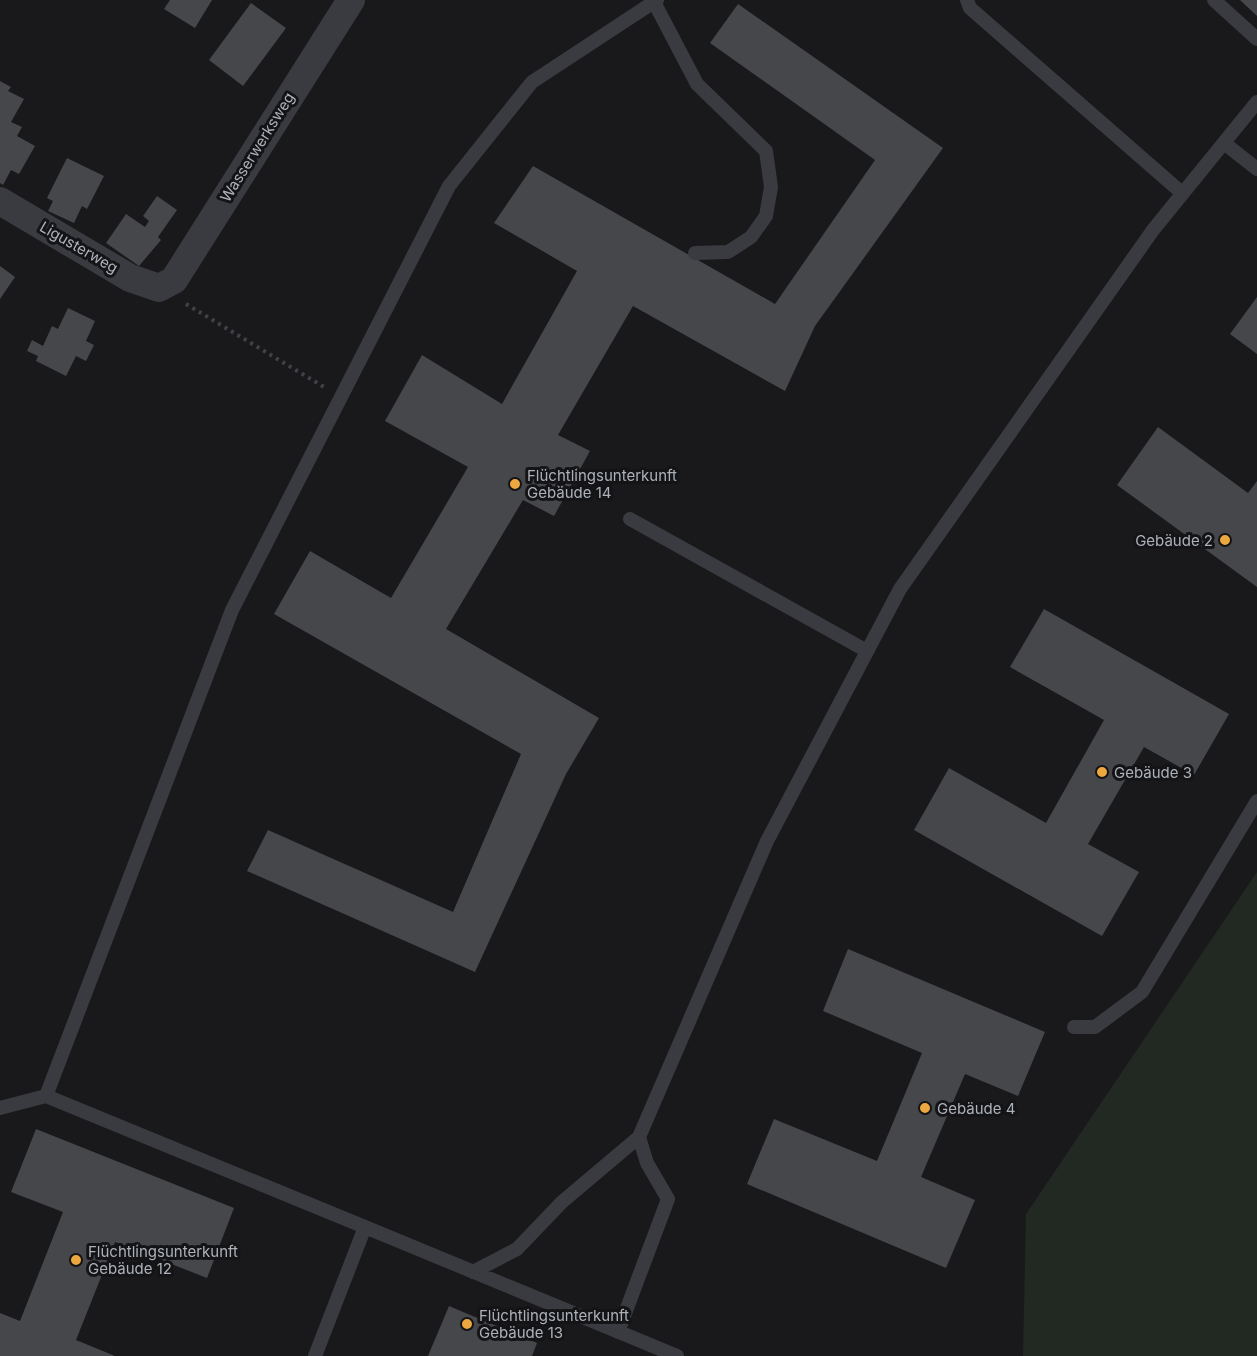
<svg xmlns="http://www.w3.org/2000/svg" width="1257" height="1356" font-family="Inter,sans-serif">
<style>
.green{fill:#212922}
.building{fill:#46474b}
.lines{fill:none;stroke-linecap:round;stroke-linejoin:round}
.path{stroke:#404247;stroke-width:4;stroke-dasharray:3 4.5;stroke-linecap:butt}
.service{stroke:#3a3b40;stroke-width:14}
.minor{stroke:#3a3b40;stroke-width:28}
.poi-dot{fill:#eda73f;stroke:#141416;stroke-width:2}
.labels{text-anchor:middle;dominant-baseline:central;stroke-width:6;stroke-linejoin:round;paint-order:stroke}
.street-label{font-size:15px;fill:#acb1ba;stroke:#141416}
.poi-label{font-size:15px;fill:#acb1ba;stroke:#141416;text-anchor:start}
</style>
<rect width="100%" height="100%" fill="#19191b"/>
<!-- green -->
<path class="green" d="M1257 872V1356H1023L1026 1214Z"/>
<!-- building -->
<path class="building" d="M170 0H212L195 28 164 9Z
M1240 0H1257V16Z
M251 3 286 28 243 86 209 60Z
M738 4 943 148 815 326 785 391 633 306 558 435 590 451 554 516 523 500 446 629 599 718 566 774 475 972 247 871 268 830 453 912 521 754 274 614 310 551 391 598 468 467 385 421 422 355 502 404 577 271 494 223 533 166 775 304 875 160 710 43Z
M0 81 11 87 8 91 24 99 11 122 22 127 17 136 35 146 19 174 11 170 3 185 0 183Z
M67 158 104 176 87 209 82 206 74 223 48 211 53 201 47 198Z
M157 196 177 210 158 237 161 240 139 266 106 243 126 214 145 227 149 221 143 216Z
M0 266 15 277 0 299Z
M1257 297V354L1230 334Z
M68 308 95 321 86 341 94 345 86 361 76 356 66 376 36 361 38 356 27 351 32 340 43 346 52 326 58 329Z
M1158 427 1248 493 1257 481V587L1117 485Z
M1044 609 1229 714 1194 775 1144 747 1088 844 1139 872 1102 936 914 830 949 768 1046 823 1104 720 1010 667Z
M848 949 1045 1032 1018 1096 965 1074 921 1177 975 1200 946 1268 747 1184 774 1119 877 1161 922 1053 823 1011Z
M36 1129 234 1208 207 1278 115 1242 76 1340 115 1356H0V1313L20 1321 63 1212 11 1192Z
M449 1306 537 1343 532 1356H428Z"/>
<g class="lines">
<!-- path -->
<path class="path" d="M186 304 324 387"/>
<!-- service -->
<path class="service" d="M967 0 970 8 1182 193
M1214 0 1257 39
M654 2 697 84 766 151 771 187 766 216 751 237 728 252 695 253
M1224 143 1257 169
M630 519 867 651
M1074 1027H1095L1142 992 1257 801
M46 1096 365 1227 315 1356
M0 1108 46 1096 232 610 449 186 532 82 657 0
M365 1227 677 1356
M473 1272 517 1249 562 1202 639 1137
M618 1332 668 1199 647 1163 639 1137 767 841 900 589 1153 230 1257 102"/>
<!-- minor -->
<path class="minor" d="M0 201 130 278 159 288 174 280 351 0"/>
</g>
<!-- markers -->
<g class="poi-dot">
<circle cx="515" cy="484" r="6"/>
<circle cx="1225" cy="540" r="6"/>
<circle cx="1102" cy="772" r="6"/>
<circle cx="925" cy="1108" r="6"/>
<circle cx="76" cy="1260" r="6"/>
<circle cx="467" cy="1324" r="6"/>
</g>
<g class="labels">
<!-- street labels -->
<g class="street-label">
<text transform="translate(257 147) rotate(-58)">Wasserwerksweg</text>
<text transform="translate(79 247) rotate(30)">Ligusterweg</text>
</g>
<!-- poi labels -->
<g class="poi-label">
<text x="527" y="475">Flüchtlingsunterkunft<tspan x="527" dy="17">Gebäude 14</tspan></text>
<text x="1213" y="540" text-anchor="end">Gebäude 2</text>
<text x="1114" y="772">Gebäude 3</text>
<text x="937" y="1108">Gebäude 4</text>
<text x="88" y="1251">Flüchtlingsunterkunft<tspan x="88" dy="17">Gebäude 12</tspan></text>
<text x="479" y="1315">Flüchtlingsunterkunft<tspan x="479" dy="17">Gebäude 13</tspan></text>
</g>
</g>
</svg>
